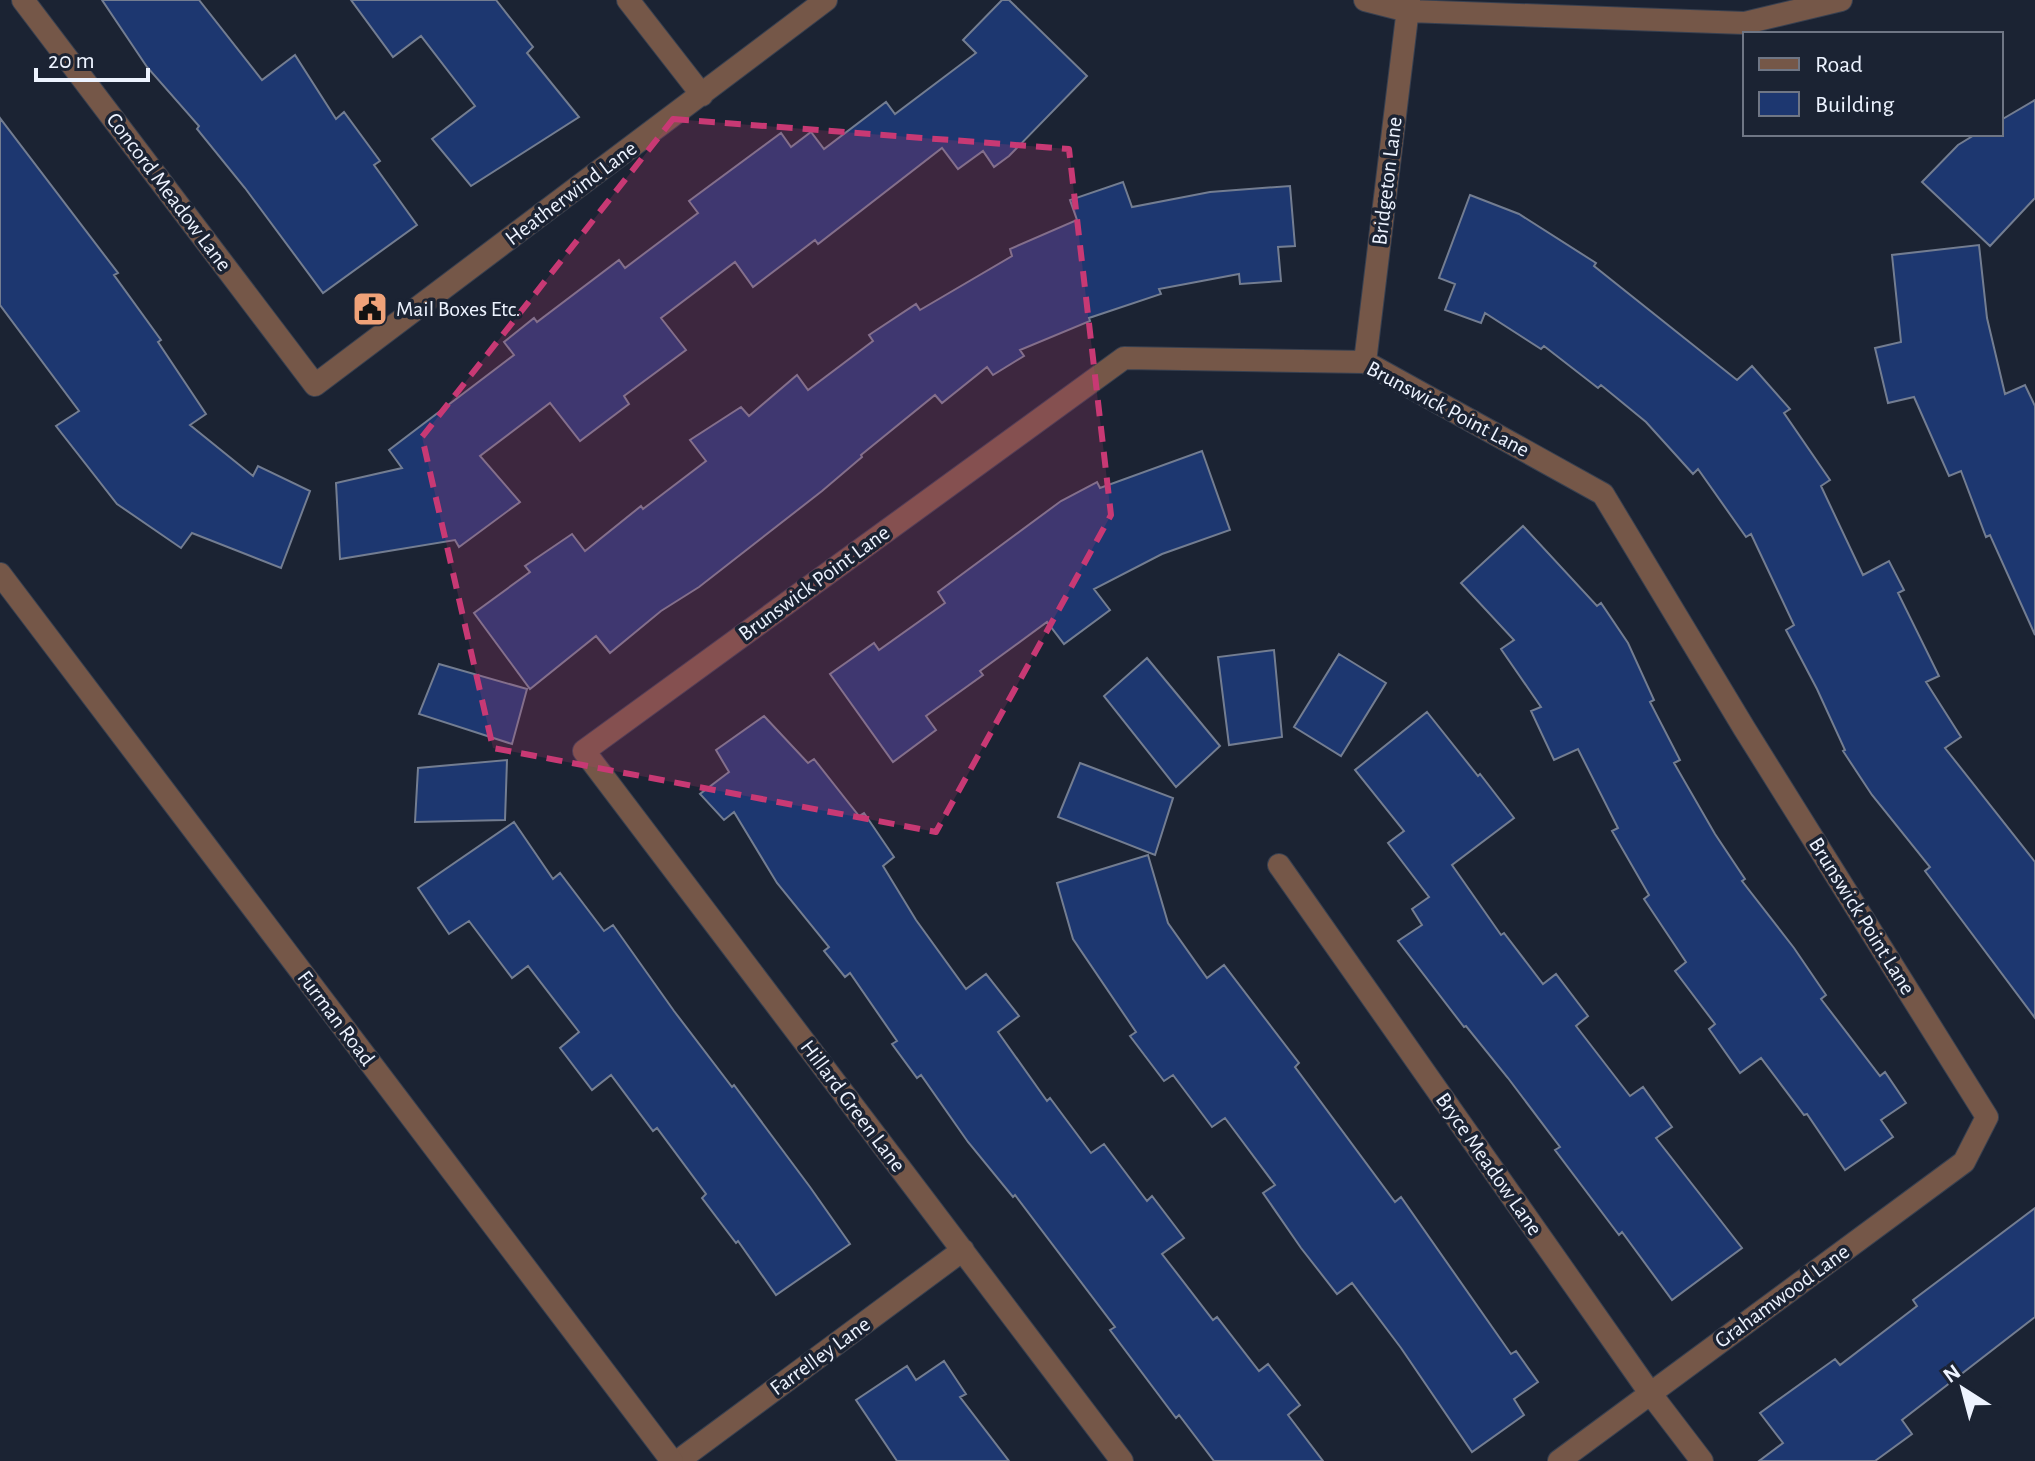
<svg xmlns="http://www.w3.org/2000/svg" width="2035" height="1461" font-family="'Alegreya Sans',sans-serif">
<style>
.building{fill:#1d3770;stroke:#737d91;stroke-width:2}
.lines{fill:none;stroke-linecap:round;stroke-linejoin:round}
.minor-casing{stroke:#384050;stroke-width:24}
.tertiary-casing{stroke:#384050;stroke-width:24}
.minor{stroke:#755748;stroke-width:22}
.tertiary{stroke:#755748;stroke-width:22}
.marked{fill:#c83974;fill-opacity:0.2;stroke:#c83974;stroke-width:6;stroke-dasharray:16 10;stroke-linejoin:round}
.labels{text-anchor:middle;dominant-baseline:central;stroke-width:7;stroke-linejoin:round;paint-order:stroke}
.street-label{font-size:22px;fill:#edf3ff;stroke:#1b2333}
.poi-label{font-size:22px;fill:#edf3ff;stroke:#1b2333;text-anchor:start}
</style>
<rect width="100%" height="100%" fill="#1b2333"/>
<!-- building -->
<path class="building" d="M102 0H199L262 80 295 55 336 119 344 112 380 161 374 165 417 225 323 293 245 188 197 129 199 126 147 67Z
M351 0H496L533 47 527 53 579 117 471 186 432 139 475 106 421 36 393 57Z
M1002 0H1009L1087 76 1009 156 994 167 983 151 958 169 942 148 818 244 815 240 753 287 735 262 661 318 686 350 624 396 629 404 580 441 550 403 480 456 520 502 459 547 455 540 340 559 336 483 402 468 389 450 514 355 504 342 534 318 537 322 619 260 625 268 698 213 689 201 781 133 791 147 811 132 824 149 886 102 895 114 976 53 963 40Z
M2035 100V198L1990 246 1922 182 1958 145 1976 134H2001V120Z
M0 118 118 273 114 275 161 340 158 342 206 414 190 425 253 476 258 466 310 491 281 568 192 533 181 548 117 504 56 426 79 411 0 305Z
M1123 182 1132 207 1210 192 1290 186 1295 246 1278 247 1281 281 1240 284 1239 274 1159 289 1161 294 1089 318 1090 321 1020 350 1024 356 993 375 987 367 942 403 935 395 861 455 862 457 822 491 699 587 661 611 610 653 596 636 530 689 474 613 530 572 525 566 572 534 585 551 641 506 643 509 706 461 690 440 741 407 749 416 797 375 808 390 873 341 869 335 916 304 920 310 1012 256 1010 249 1077 220 1070 200Z
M1470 195 1519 214 1596 263 1594 266 1737 380 1752 366 1790 409 1784 413 1830 480 1821 486 1863 575 1889 561 1904 590 1898 593 1939 676 1926 682 1961 737 1945 748 2035 862V1018L1925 871 1930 867 1872 795 1843 751 1845 750 1817 689 1786 630 1794 625 1751 534 1746 537 1698 469 1693 474 1646 422 1601 385 1598 388 1544 346 1541 349 1485 313 1481 323 1445 310 1455 284 1439 278Z
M1979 245 1987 318 2005 394 2025 385 2035 406V635L1990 535 1986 537 1961 471 1949 476 1914 397 1888 403 1875 348 1901 342 1892 255Z
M1202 451 1230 530 1162 554 1094 589 1110 610 1064 644 1047 622 980 671 983 675 926 716 936 730 893 762 830 674 874 643 879 650 945 603 938 592 1061 501 1097 482 1100 488Z
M1523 526 1597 606 1601 603 1628 643 1654 700 1650 702 1680 760 1674 763 1715 834 1745 879 1742 881 1794 948 1826 995 1821 999 1880 1076 1885 1072 1906 1103 1881 1120 1893 1137 1845 1170 1807 1114 1804 1115 1761 1058 1740 1073 1709 1029 1715 1024 1675 971 1686 962 1644 899 1649 895 1612 831 1618 828 1578 749 1554 760 1531 711 1541 707 1501 649 1514 640 1461 583Z
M1274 650 1282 737 1229 745 1218 657Z
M1339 654 1386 683 1341 756 1294 727Z
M1147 658 1220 746 1176 787 1104 696Z
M439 664 527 689 512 744 419 714Z
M1427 712 1478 776 1480 774 1514 818 1452 865 1501 935 1504 933 1543 984 1556 974 1588 1016 1576 1026 1630 1096 1643 1087 1672 1127 1656 1138 1742 1248 1672 1300 1622 1232 1619 1235 1555 1150 1560 1147 1508 1078 1466 1026 1464 1027 1398 941 1422 925 1412 909 1429 897 1388 843 1404 831 1355 770Z
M764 716 808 763 814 759 859 816 864 813 894 857 883 866 916 920 966 989 986 974 1019 1016 998 1032 1047 1101 1050 1098 1091 1153 1104 1144 1147 1201 1152 1196 1184 1238 1162 1254 1213 1320 1217 1317 1259 1371 1268 1364 1300 1405 1288 1415 1323 1461H1214L1179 1415 1176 1418 1110 1330 1115 1327 1015 1195 1013 1197 968 1142 921 1075 917 1078 892 1044 897 1041 850 973 845 977 824 951 829 947 777 883 734 812 724 820 700 794 729 772 716 750Z
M507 760 505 820 415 822 418 768Z
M1080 763 1173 798 1155 855 1058 817Z
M514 822 553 879 560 873 604 931 613 925 674 1011 732 1087 734 1085 810 1187 850 1244 776 1295 738 1241 736 1243 702 1198 706 1194 657 1128 653 1131 611 1075 592 1090 560 1048 579 1032 528 966 512 978 469 921 449 934 418 888Z
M1148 855 1168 923 1207 978 1224 965 1299 1063 1295 1067 1395 1202 1401 1197 1511 1354 1516 1351 1538 1382 1514 1399 1524 1415 1472 1452 1401 1348 1352 1283 1337 1294 1301 1248 1263 1193 1275 1185 1225 1118 1212 1127 1173 1075 1164 1081 1130 1036 1136 1032 1073 939 1057 883Z
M2035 1208V1317L1902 1420 1912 1434 1875 1461H1759L1783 1443 1760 1413 1835 1359 1840 1365 1917 1306 1913 1300Z
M944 1361 966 1394 960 1397 1009 1461H897L856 1400 907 1366 916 1380Z"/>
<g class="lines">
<defs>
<path id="minor" d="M23 0 315 385 826 0
M628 0 702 95
M1365 0 1408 11 1745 23 1841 0
M1365 362 1409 0
M1279 865 1650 1393 1702 1461
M678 1461 963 1250
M1122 1461 584 751 1124 358 1365 362 1603 494 1744 728 1987 1117 1964 1162 1559 1461"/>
<path id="tertiary" d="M0 574 672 1461"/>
</defs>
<!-- minor casing -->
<use href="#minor" class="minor-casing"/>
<!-- tertiary casing -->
<use href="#tertiary" class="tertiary-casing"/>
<!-- minor -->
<use href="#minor" class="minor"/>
<!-- tertiary -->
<use href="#tertiary" class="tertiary"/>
</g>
<!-- marked area -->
<path class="marked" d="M673 119 1069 149 1111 515 936 832 493 748 422 437Z"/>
<!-- icons -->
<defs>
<symbol id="civic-square" viewBox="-11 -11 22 22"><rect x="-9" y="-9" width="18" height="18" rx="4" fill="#f0a279" stroke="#1b2333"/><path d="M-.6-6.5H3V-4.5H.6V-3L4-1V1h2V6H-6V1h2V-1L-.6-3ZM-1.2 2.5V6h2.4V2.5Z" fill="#111"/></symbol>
</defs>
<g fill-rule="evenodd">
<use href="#civic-square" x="350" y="289" width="40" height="40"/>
</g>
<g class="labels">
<!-- street labels -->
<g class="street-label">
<text transform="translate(1387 181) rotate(-83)">Bridgeton Lane</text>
<text transform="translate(169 192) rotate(53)">Concord Meadow Lane</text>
<text transform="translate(571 193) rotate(-37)">Heatherwind Lane</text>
<text transform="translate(1448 409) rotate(28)">Brunswick Point Lane</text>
<text transform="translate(814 583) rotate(-36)">Brunswick Point Lane</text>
<text transform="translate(1862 916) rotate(58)">Brunswick Point Lane</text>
<text transform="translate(336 1018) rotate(53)">Furman Road</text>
<text transform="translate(853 1106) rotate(53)">Hillard Green Lane</text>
<text transform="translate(1489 1164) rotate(55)">Bryce Meadow Lane</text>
<text transform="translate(1782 1296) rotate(-36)">Grahamwood Lane</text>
<text transform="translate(820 1356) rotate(-36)">Farrelley Lane</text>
</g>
<!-- poi labels -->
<g class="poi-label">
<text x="396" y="309">Mail Boxes Etc.</text>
</g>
</g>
<!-- legend -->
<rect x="1743" y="32" width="260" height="104" fill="#1b2333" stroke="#6f7685" stroke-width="2"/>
<rect x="1759" y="58" width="40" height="12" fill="#755748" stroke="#6f7685" stroke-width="2"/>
<text x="1815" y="72" font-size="24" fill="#edf3ff">Road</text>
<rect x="1759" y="92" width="40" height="24" fill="#1d3770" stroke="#6f7685" stroke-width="2"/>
<text x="1815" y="112" font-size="24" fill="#edf3ff">Building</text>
<!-- north arrow -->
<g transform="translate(1963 1389) rotate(324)" stroke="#1b2333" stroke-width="6" paint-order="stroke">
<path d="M0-6L14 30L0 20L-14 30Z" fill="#edf3ff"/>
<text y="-12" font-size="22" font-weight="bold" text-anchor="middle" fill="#edf3ff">N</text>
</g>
<!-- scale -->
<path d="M36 68v12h112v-12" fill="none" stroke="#edf3ff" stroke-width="4"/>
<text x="48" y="68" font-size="24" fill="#edf3ff" stroke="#1b2333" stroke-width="6" paint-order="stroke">20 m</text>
</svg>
